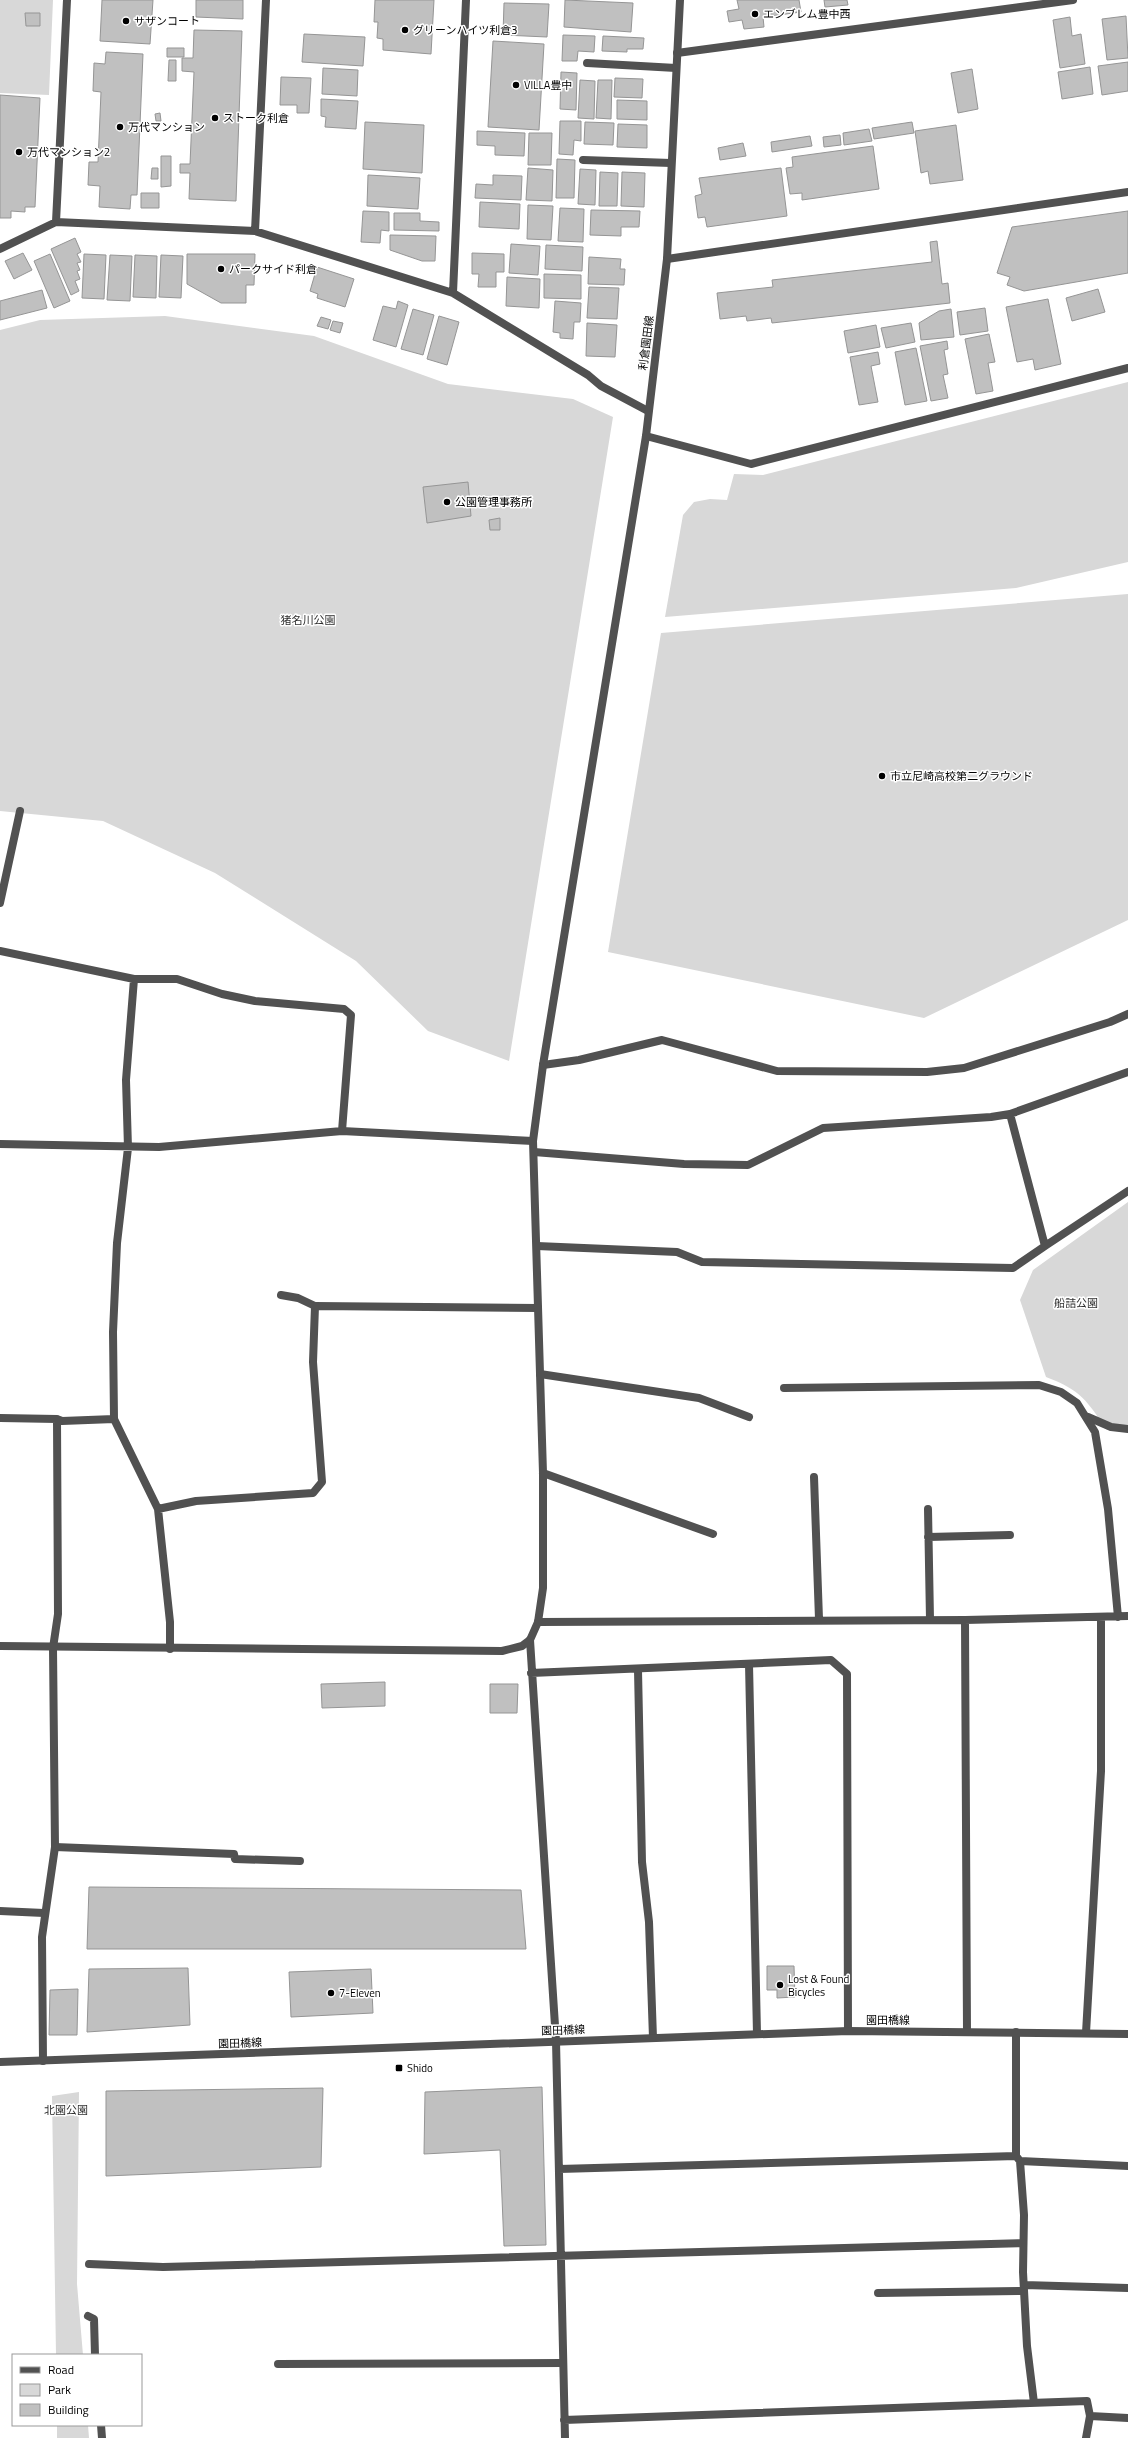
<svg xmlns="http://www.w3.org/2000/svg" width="1128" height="2438" font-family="'Titillium Web','Noto Sans JP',sans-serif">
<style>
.green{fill:#d8d8d8}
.building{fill:#c0c0c0;stroke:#959595}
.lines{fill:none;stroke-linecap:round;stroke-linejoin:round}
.service{stroke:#515151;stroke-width:8}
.minor{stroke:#515151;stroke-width:8}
.tertiary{stroke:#515151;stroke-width:8}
.poi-dot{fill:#000;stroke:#fff;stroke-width:1.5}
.labels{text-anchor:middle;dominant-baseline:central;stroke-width:3;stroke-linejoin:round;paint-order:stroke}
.poi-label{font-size:11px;fill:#000;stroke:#fff;text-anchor:start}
.street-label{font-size:11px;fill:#000;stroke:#fff}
.park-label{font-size:11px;fill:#2f2f2f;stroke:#fff}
</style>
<rect width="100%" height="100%" fill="#fff"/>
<!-- green -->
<path class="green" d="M0 0H53L49 95 0 93Z
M165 316 314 336 448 384 573 399 613 417 509 1061 428 1031 356 961 215 873 103 821 0 811V330L40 320Z
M1128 382V562L1016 588 665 617 683 515 694 502 710 499 727 500 734 474 763 475Z
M1128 594V920L924 1018 608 952 661 633Z
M1128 1202V1432L1107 1430C1087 1401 1081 1390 1046 1377L1020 1300 1033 1270Z
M79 2092 77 2284 83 2355H56L52 2096Z
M57 2425H88L89 2438H57Z"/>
<!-- building -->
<path class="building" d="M102 0H153L150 44 100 41Z
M196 0H243V19L196 17Z
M375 0H434L431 54 383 50V39L377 38 378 22H374Z
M565 0 633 3 631 32 564 27Z
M737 0H799L801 12 763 17 764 27 744 29 742 20 729 22 727 11 739 9Z
M824 0H847L848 5 825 7Z
M504 3 549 4 547 37 503 35Z
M25 13H40V26H26Z
M1126 16 1128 58 1107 60 1102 19Z
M1070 17 1072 36 1081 34 1085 64 1060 68 1053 20Z
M194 30 242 31 236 201 189 199 190 173H180V164H190L194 72 182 71V58H193Z
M304 34 365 37 363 66 302 62Z
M563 35 595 36 594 52 578 51 577 61H562Z
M603 36 644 38 643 49H627V52L602 51Z
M493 41 544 44 539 130 488 127Z
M167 48H184V57H167Z
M106 52 143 54 137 195H131L130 209 99 207 100 186 88 185 89 162H98L101 92 93 91 94 63 105 64Z
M169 60H176V81H168Z
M1128 62V91L1102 95 1098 66Z
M1090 67 1093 94 1062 99 1058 72Z
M323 68 358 70 357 96 322 94Z
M972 69 978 109 958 113 951 73Z
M561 72 577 73 576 110 560 109Z
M281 77 311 78 309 113H297V105H280Z
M615 78 643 79 642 98 614 97Z
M580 80 595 81 594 119 578 118Z
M598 80H612L611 119 596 118Z
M0 95 40 98 35 207H25V212L11 211V218H0Z
M321 99 358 101 356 129 325 127 326 117 321 116Z
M617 100 647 101V120L617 119Z
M160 113 161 121H156L155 114Z
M560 121H581V141L574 140 573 155 559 154Z
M365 122 424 125 422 173 363 169Z
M585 122 614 123 613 145 584 144Z
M912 122 914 133 874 139 872 128Z
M618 124 647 125V148L617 147Z
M956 125 963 180 930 184 928 171 921 173 915 131Z
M869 129 872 141 844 145 843 133Z
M477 131 525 133 524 156 495 155V146L477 145Z
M529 133H552L551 165H528Z
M840 135 841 145 824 147 823 137Z
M810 136 812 146 772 152 771 142Z
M743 143 746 156 720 160 718 148Z
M873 146 879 189 802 200V193L790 194 786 168 793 167 792 157Z
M161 156H171V186L161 187Z
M557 159 575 160 574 198H556Z
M152 168H158V179H151Z
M528 168 553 170 552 201 526 200Z
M781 168 787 216 707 227 705 217 698 218 695 196 702 194 699 178Z
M580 169 596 170 595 205 578 204Z
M600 172 618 173 617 206H599Z
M622 172 645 173 644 207 621 206Z
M368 175 420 178 418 209 367 206Z
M493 175 522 176 521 200 475 198 476 184 493 185Z
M141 193H159V208H141Z
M480 202 520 204 519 229 479 227Z
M528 205 553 206 551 240 527 239Z
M560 208 584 209 583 242 558 241Z
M591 210 640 211 639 227H621V236L590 235Z
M363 211 389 212V231L381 230 380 243 361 242Z
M1128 211V273L1024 291 1007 285 1010 277 997 273 1012 227Z
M394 213H420V221L439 222V231L394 230Z
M390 235 436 236 435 261H422L390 250Z
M75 238 81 252 77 254 81 262 77 263 80 270 77 271 80 279 75 281 79 291 71 295 51 249Z
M937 241 942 284 948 283 950 303 772 323 771 318 747 321 746 316 720 319 717 293 773 287 772 280 932 262 930 242Z
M511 244 540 246 538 275 509 273Z
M546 245 583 247 582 271 545 269Z
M23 253 32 270 14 279 5 261Z
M472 253 504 254V272H496V287H478L479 274H472Z
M50 254 70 301 54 308 34 261Z
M84 254 106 255 104 299 82 298Z
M187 254H255L254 285H246V303H221L187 284Z
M110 255 132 256 130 301 107 300Z
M135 255 157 256 156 298 133 297Z
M161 255 183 256 181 298 159 297Z
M589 257 621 259 620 269H625L624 285 588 284Z
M317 267 354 279 345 307 317 298 318 294 310 291Z
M544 274 581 275V299L544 298Z
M507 277 540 279 539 308 506 306Z
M589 287 619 288 617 319 587 318Z
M1098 289 1105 312 1072 321 1066 298Z
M42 290 47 308 0 320V301Z
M1048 299 1061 364 1035 370 1033 359 1017 362 1006 307Z
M398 301 408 305 396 347 373 340 383 306 396 309Z
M555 301 581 303 580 322H574L573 339 560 338V333L553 332Z
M985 308 988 331 960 335 957 312Z
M413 309 434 315 423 355 401 349Z
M951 309 954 337 921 340 919 323 939 311Z
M439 316 459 322 447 365 427 359Z
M321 317 331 320 328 329 317 326Z
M333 321 343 323 340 333 330 330Z
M587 323 617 325 615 357 586 356Z
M911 323 915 342 886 348 881 328Z
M876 325 880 347 848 353 844 331Z
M989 334 995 362 988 363 993 391 976 394 965 339Z
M947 341 948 349 944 350 948 374 943 375 948 398 931 401 920 346Z
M916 348 927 401 905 405 895 352Z
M878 352 880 364 871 366 878 402 859 405 850 357Z
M468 482 471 516 427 523 423 487Z
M500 518V530H490L489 520Z
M385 1682V1706L322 1708 321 1684Z
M490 1684H518L517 1713H490Z
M89 1887 521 1890 526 1949H87Z
M767 1966H794L795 1997 777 1998V1990H767Z
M188 1968 190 2025 87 2032 89 1969Z
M371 1969 373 2013 291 2017 289 1972Z
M78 1989 77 2035H49L50 1990Z
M542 2087 546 2245 504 2246 500 2150 424 2154 425 2092Z
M323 2088 321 2167 106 2176V2091Z"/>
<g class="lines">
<!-- service -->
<path class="service" d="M587 63 676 68
M583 160 671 163
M281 1295 298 1298 315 1306
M1088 1417 1111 1427 1128 1429
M55 1847 234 1854 235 1859 300 1861
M0 1911 44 1913
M278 2364 563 2363"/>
<!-- minor -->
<path class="minor" d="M677 53 1073 0
M56 222 67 0
M255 231 266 0
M0 249 56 222 255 231 453 293 588 375 601 386 648 411
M667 259 1128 192
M453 293 466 0
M646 436 751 464 1128 368
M0 903 20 811
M0 951 134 979
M543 1065 579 1060 662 1040 777 1071 927 1072 964 1068 1110 1022 1128 1014
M0 1144 159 1147 342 1131 533 1141
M534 1152 684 1164 748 1165 823 1128 991 1117 1010 1114 1128 1072
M537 1246 677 1252 702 1262 1013 1268 1045 1246 1010 1114
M1045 1246 1128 1191
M540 1374 699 1398 749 1417
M784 1388 1039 1385 1061 1392 1077 1403 1095 1432 1108 1509 1118 1617
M0 1418 57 1419 62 1421 114 1419
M543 1473 713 1534
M814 1477 819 1619
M158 1509 196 1501 313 1493 322 1482 313 1362 315 1306 538 1308
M928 1509 930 1619
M928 1537 1010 1535
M965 1620 967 2032
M538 1622 965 1620 1128 1616
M530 1640 556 2041 565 2438
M170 1649V1622L158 1509 114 1419 113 1332 117 1243 128 1148 126 1080 134 979H177L222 994 255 1001 344 1009 351 1015 342 1131
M749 1664 757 2034
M638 1670 642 1862 649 1922 653 2038
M531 1673 831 1660 847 1674 848 2031
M1016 2032V2156L1020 2161 1024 2215 1023 2272 1027 2346 1034 2403
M1086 2033 1101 1771V1617
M43 2061 42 1937 55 1847 53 1648 58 1614 57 1419
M1020 2161 1128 2166
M559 2169 1016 2156
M89 2264 163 2267 1023 2243
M1024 2285 1128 2288
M878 2293 1024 2291
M88 2316 94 2319 95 2355
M1090 2416 1128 2418
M564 2420 1087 2401 1090 2416 1086 2438
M101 2425 102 2438"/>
<!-- tertiary -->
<path class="tertiary" d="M0 1646 502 1651 522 1646 530 1640 538 1622 543 1588V1473L533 1141 543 1065 646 436 667 259 680 0
M0 2062 848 2031 1128 2034"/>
</g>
<!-- markers -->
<g class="poi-dot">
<circle cx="755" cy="14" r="4"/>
<circle cx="126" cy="21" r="4"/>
<circle cx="405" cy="30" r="4"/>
<circle cx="516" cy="85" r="4"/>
<circle cx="215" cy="118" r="4"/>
<circle cx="120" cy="127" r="4"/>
<circle cx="19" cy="152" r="4"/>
<circle cx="221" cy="269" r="4"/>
<circle cx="447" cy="502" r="4"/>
<circle cx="882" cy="776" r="4"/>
<circle cx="780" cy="1985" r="4"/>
<circle cx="331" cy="1993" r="4"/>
<rect x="395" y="2064" width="8" height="8" rx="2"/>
</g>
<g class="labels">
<!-- poi labels -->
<g class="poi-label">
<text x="763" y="14">エンブレム豊中西</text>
<text x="134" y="21">サザンコート</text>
<text x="413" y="30">グリーンハイツ利倉3</text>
<text x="524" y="85">VILLA豊中</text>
<text x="223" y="118">ストーク利倉</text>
<text x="128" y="127">万代マンション</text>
<text x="27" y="152">万代マンション2</text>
<text x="229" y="269">パークサイド利倉</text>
<text x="455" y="502">公園管理事務所</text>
<text x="890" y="776">市立尼崎高校第二グラウンド</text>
<text x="788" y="1979">Lost &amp; Found<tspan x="788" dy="13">Bicycles</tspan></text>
<text x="339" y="1993">7-Eleven</text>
<text x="407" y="2068">Shido</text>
</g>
<!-- street labels -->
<g class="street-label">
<text transform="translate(646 343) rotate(-83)">利倉園田線</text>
<text x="888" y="2020">園田橋線</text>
<text transform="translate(563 2030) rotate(-2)">園田橋線</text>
<text transform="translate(240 2043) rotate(-2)">園田橋線</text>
</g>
<!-- park labels -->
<g class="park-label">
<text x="308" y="620">猪名川公園</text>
<text x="1076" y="1303">船詰公園</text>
<text x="66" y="2110">北園公園</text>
</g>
</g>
<!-- legend -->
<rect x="12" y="2354" width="130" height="72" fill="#ffffff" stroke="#999999"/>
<rect x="20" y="2367" width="20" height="6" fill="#515151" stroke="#999999"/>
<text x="48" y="2374" font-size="12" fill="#000000">Road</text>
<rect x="20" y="2384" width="20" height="12" fill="#d8d8d8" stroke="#999999"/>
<text x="48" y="2394" font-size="12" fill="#000000">Park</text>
<rect x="20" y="2404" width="20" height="12" fill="#c0c0c0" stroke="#999999"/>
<text x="48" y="2414" font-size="12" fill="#000000">Building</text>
</svg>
